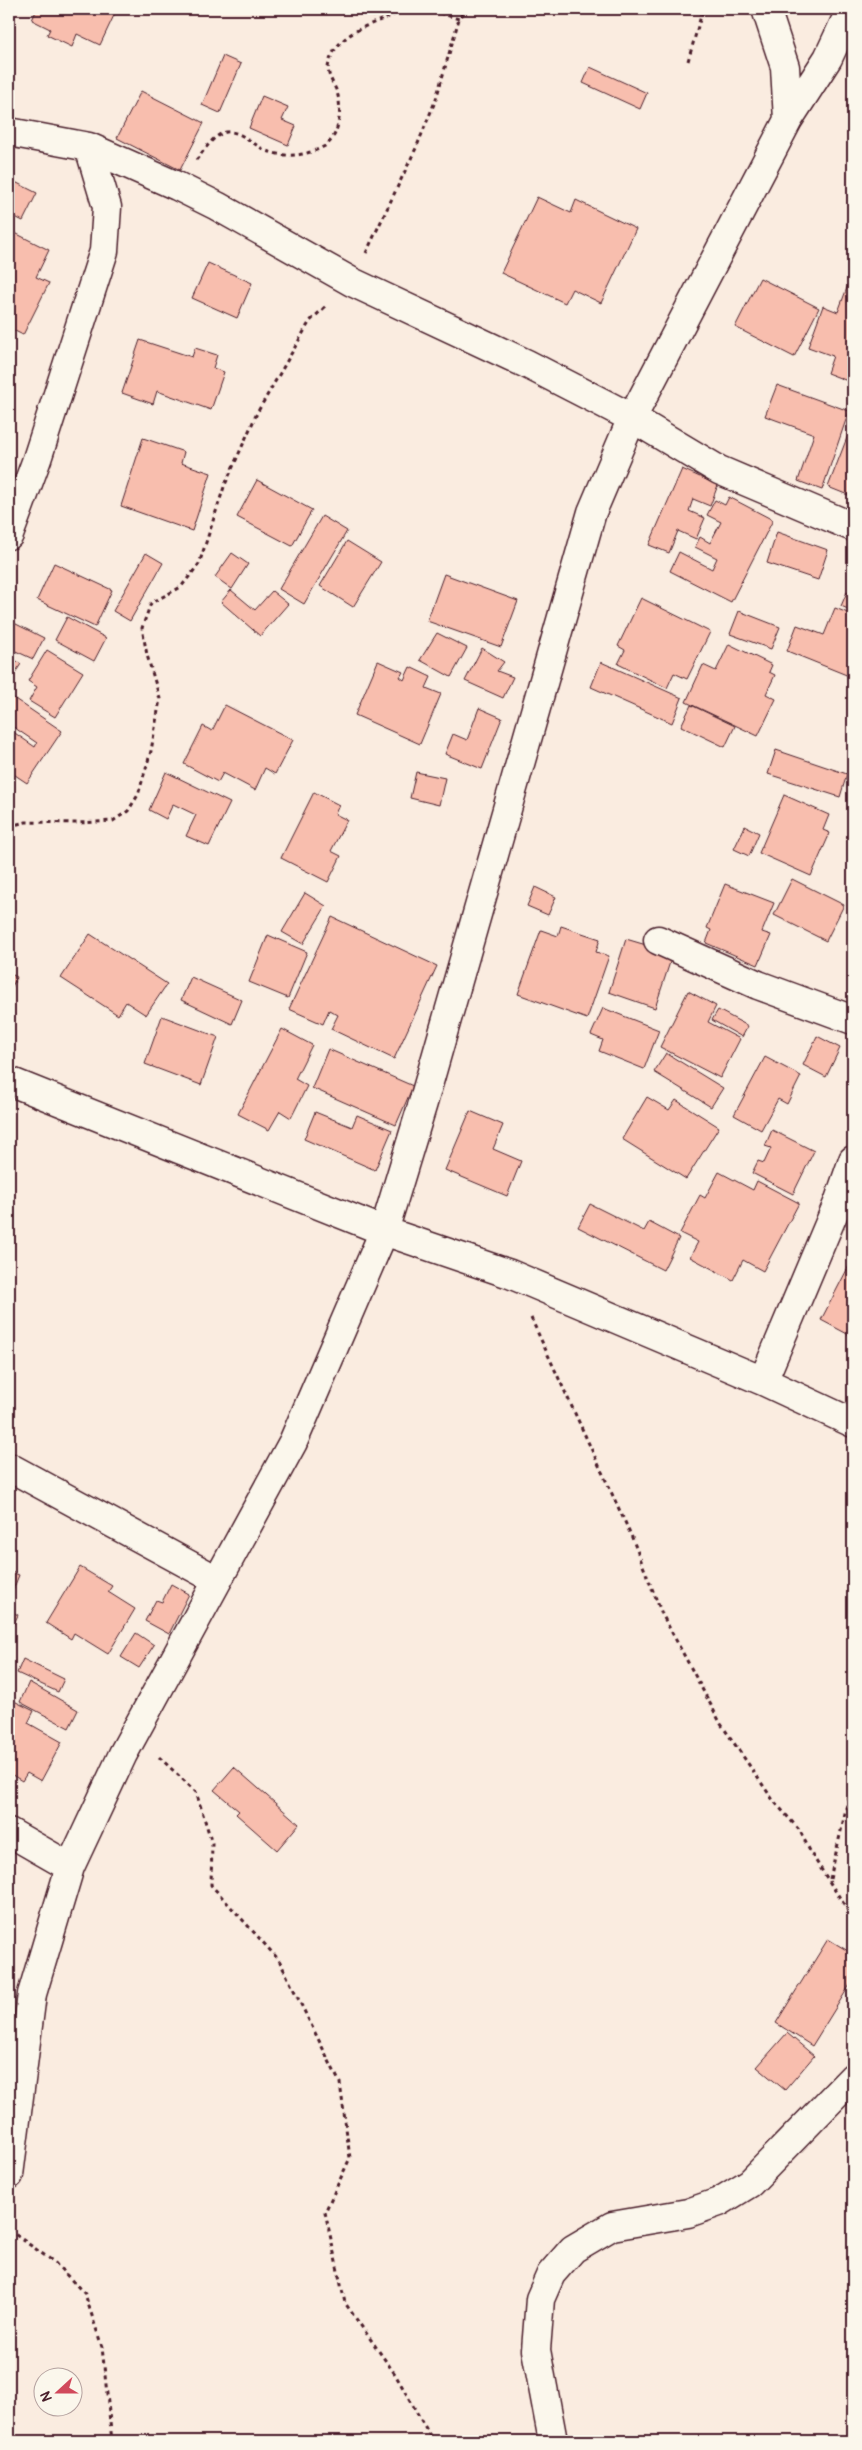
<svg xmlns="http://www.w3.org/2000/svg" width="862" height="2450" font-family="Pangolin,sans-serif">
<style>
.building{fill:#f8beae;stroke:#4a1f2b}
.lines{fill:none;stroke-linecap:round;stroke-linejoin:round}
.minor-casing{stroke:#4a1f2b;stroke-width:31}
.path{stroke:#4a1f2b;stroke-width:3;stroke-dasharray:4 4;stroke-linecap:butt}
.minor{stroke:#fbf7ec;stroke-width:28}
</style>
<rect width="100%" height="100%" fill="#faece0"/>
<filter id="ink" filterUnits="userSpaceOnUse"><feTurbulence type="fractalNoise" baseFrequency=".02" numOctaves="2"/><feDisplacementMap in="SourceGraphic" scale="10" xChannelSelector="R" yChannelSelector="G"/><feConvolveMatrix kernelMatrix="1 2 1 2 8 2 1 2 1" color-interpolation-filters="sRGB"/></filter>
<g filter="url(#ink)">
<!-- building -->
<path class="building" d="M37 9H117L100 45 77 34 72 47 47 35 50 29 32 20Z
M361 9H380L374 17Z
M223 56 241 64 220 113 202 105Z
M590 67 647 93 640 109 583 83Z
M141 91 204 123 180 170 117 138Z
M262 96 288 107 282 120 296 126 288 145 249 128Z
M9 179 37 193 23 221 9 214Z
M537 197 571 213 576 200 636 229 601 303 572 289 565 303 501 273Z
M9 230 49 250 36 277 49 283 23 335 9 328Z
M208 263 252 283 237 318 192 298Z
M851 277 853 278V383L827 373 833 356 808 347 823 306 838 312Z
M760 278 819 308 794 357 735 327Z
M140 340 192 357 195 348 217 355 213 368 224 372 211 410 157 391 153 404 122 393Z
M777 385 849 411 822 490 798 481 814 434 765 416Z
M853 422V497L828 487Z
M143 438 184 452 181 463 211 473 192 531 121 506Z
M682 469 718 485 710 506 693 499 689 511 705 518 696 539 678 531 669 553 649 545Z
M257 480 312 510 292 546 237 517Z
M729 497 773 520 731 602 670 571 679 552 712 569 717 558 695 547 700 537 710 543 721 522 707 515 715 500 725 505Z
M322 516 347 531 304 604 279 589Z
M777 532 828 550 818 580 767 563Z
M347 541 381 562 353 607 320 586Z
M146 553 163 563 130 621 113 611Z
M232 553 248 564 232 589 215 577Z
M54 563 112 590 95 627 37 600Z
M444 574 518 601 501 647 427 621Z
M231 590 255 610 272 591 288 604 260 636 221 602Z
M847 592 853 595V611L841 606Z
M641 598 710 632 687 679 674 673 667 688 618 664 625 650 618 646Z
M835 608 853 615V664L849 676 787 651 797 625 824 635Z
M739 611 780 627 771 649 730 634Z
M67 617 106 638 94 661 55 640Z
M14 623 44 638 33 659 9 648V634Z
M437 633 467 648 451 677 420 660Z
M729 644 772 665 769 672 775 675 766 694 776 699 758 736 686 702 703 665 716 671Z
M482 648 504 662 497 671 513 677 503 698 465 681Z
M47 650 83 672 55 717 29 701 37 687 28 681Z
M9 656 21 664 9 682Z
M378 661 403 672 400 677 404 680 410 667 431 677 426 688 441 694 420 744 355 715Z
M601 662 682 698 672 723 591 687Z
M9 695 62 731 27 783 9 771V729L35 747 37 743 9 724Z
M225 705 293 740 275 774 265 768 255 790 223 773 218 782 184 764 203 726 212 731Z
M691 705 735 726 725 747 681 726Z
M479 708 502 718 482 769 445 754 453 734 467 740Z
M776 750 847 774 840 797 768 774Z
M166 772 230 803 209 846 186 836 196 815 173 804 166 819 149 810Z
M416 772 445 778 439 805 410 798Z
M314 792 339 805 335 814 347 820 331 851 341 856 328 882 281 858Z
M784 795 829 815 823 830 830 833 811 876 759 853Z
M745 826 759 833 749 856 734 849Z
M792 879 844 905 826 941 774 915Z
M725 884 774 903 762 932 771 935 758 965 706 943 711 930 707 928Z
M535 887 556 897 548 915 527 906Z
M305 893 326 906 303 944 282 932Z
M332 917 437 966 394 1059 331 1029 338 1015 329 1010 323 1024 289 1009Z
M561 926 600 939 596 952 609 956 587 1019 518 994 541 930 558 936Z
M90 934 167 984 146 1015 126 1002 118 1015 61 978Z
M268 935 307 952 288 998 249 982Z
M626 939 673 953 655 1008 609 992Z
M9 973 17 977 9 992Z
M191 977 242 1000 232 1024 181 1000Z
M688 991 716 1006 708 1022 740 1039 720 1078 660 1047Z
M603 1008 659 1030 644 1069 599 1051 603 1040 591 1035Z
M718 1010 748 1026 742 1037 712 1020Z
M162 1016 218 1037 201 1085 145 1064Z
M282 1029 312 1045 295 1079 307 1086 291 1118 280 1111 269 1130 238 1114Z
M817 1036 840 1048 826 1077 803 1065Z
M328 1049 413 1086 396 1125 312 1088Z
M666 1053 723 1088 711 1107 654 1072Z
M765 1057 801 1076 787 1104 778 1099 761 1130 734 1115Z
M647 1097 669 1110 676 1100 719 1127 686 1179 622 1139Z
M470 1111 503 1125 493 1149 521 1161 507 1196 445 1170Z
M315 1112 352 1127 357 1115 392 1130 375 1170 304 1139Z
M772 1130 814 1151 793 1194 752 1173 758 1161 764 1163 771 1148 765 1146Z
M719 1172 753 1190 757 1181 799 1203 763 1271 743 1260 733 1280 690 1257 698 1242 680 1233 700 1195 705 1198Z
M590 1204 644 1231 649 1222 679 1238 663 1270 578 1227Z
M853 1258V1337L821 1320Z
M80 1567 112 1586 108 1592 135 1609 108 1654 74 1633 71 1639 46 1623Z
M9 1571 19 1575 9 1600Z
M171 1584 189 1594 169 1634 145 1621 156 1600 162 1602Z
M9 1610 18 1615 9 1634Z
M136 1633 154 1645 139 1668 121 1657Z
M23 1659 64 1679 58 1692 17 1673Z
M29 1682 78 1710 69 1728 20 1702Z
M14 1701 34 1711 28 1723 62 1742 41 1781 27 1773 22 1781 9 1773V1711Z
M234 1767 299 1824 277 1850 236 1814 239 1811 214 1790Z
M828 1939 853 1954V1980L812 2046 776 2023Z
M787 2033 814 2056 785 2090 757 2067Z"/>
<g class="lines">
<defs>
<path id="minor" d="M788 120 828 58 851 9
M9 132 89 147 177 186 217 206 352 282 527 364 632 418 719 470 853 527
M9 535 37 459 104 251 107 207 89 147
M658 940 758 985 853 1020
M9 1081 384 1231 510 1274 763 1381 853 1423
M763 1381 838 1203 853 1160
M9 1467 217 1580
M9 1832 70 1867
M9 2175 32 1994 70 1867 123 1754 293 1442 384 1231 423 1103 592 512 632 418 788 120 785 67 766 9
M553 2441 536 2350 540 2299 551 2274 573 2249 612 2226 688 2213 719 2202 750 2183 853 2077"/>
</defs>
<!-- minor casing -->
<use href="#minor" class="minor-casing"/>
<!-- path -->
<path class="path" d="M688 61 703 9
M196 160C204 151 211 138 223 133 238 127 254 146 267 151 286 158 305 156 323 147 339 139 342 111 338 96 336 85 325 75 329 63 336 37 362 27 386 18 392 16 400 11 407 10 424 7 443 14 459 19
M366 253 417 146 436 99 459 19 465 9
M9 826 26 822 78 823 113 821 128 811 138 795 151 751 160 699 147 655 142 628 151 603 181 587 199 564 224 487 257 413 310 321 327 305
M531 1318 631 1535 662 1614 721 1724 773 1800 800 1831 812 1855 853 1918
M159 1757 196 1792 212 1843 211 1885 279 1960 340 2083 350 2158 325 2212 345 2303 395 2374 433 2441
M830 1879 853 1778
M9 2230 54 2262 85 2294 102 2347 112 2441"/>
<!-- minor -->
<use href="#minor" class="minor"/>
</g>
</g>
<!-- margin -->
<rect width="862" height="2450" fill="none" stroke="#fbf7ec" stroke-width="30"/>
<rect x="15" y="15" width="832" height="2420" fill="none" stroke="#4a1f2b" stroke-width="2" filter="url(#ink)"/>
<!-- north arrow -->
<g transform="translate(58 2392) rotate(249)"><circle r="24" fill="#fbf7ec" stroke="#b4a19f"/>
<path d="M0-4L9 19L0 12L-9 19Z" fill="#d1495b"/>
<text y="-8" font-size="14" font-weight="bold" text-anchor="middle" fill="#4a1f2b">N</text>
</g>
</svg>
